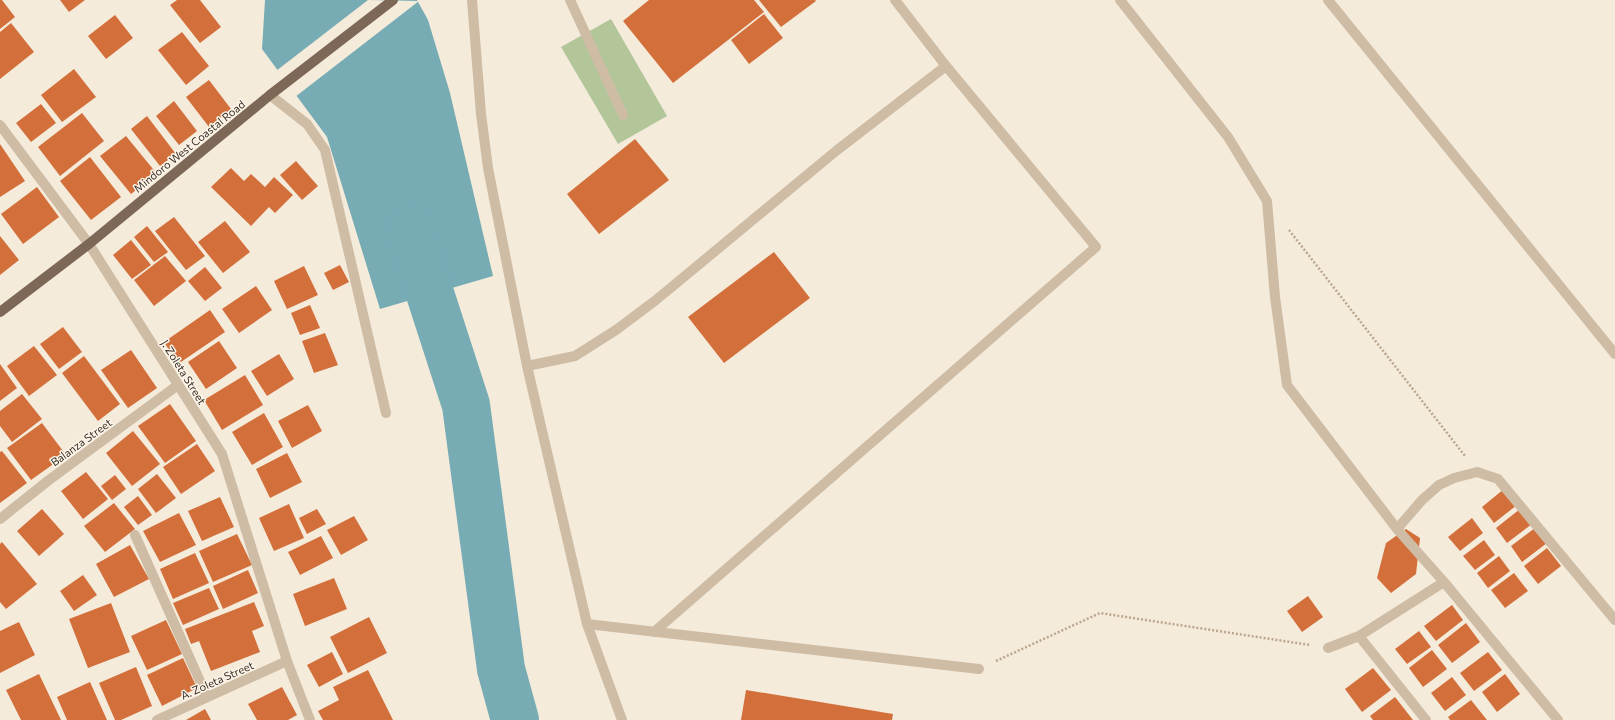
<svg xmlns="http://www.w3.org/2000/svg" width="1615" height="720" font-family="Commissioner,sans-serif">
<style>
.green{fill:#b2c699}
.water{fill:#77acb5}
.pier{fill:#f5ebdb}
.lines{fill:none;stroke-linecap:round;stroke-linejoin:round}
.river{stroke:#77acb5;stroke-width:48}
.building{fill:#d36f3b}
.path{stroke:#baa68f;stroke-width:2.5;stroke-dasharray:2 2;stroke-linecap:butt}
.minor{stroke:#cebca5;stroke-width:10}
.major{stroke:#7d6757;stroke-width:10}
.labels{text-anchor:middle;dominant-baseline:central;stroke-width:3;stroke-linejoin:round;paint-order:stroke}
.street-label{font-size:11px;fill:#3a2f27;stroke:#fcf5e8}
</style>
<rect width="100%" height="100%" fill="#f5ebdb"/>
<!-- green -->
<path class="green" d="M611 19 667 116 618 144 561 47Z"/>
<!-- water -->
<path class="water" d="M265 0H417L428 20 450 93 493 276 380 309 327 137 262 49Z"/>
<!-- pier -->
<path class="pier" d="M368 0 419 1 295 97 276 71Z"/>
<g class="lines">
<!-- river -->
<path class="river" d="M412 231 422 269 466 405 501 669 515 720"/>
</g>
<!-- building -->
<path class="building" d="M0 0H2L15 17 0 29Z
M60 0H85L69 12Z
M177 0H200L221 27 200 43 170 5Z
M649 0H754L764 12 673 83 623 21Z
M759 0H815L816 1 781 27Z
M764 14 783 38 749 64 731 40Z
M115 15 133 38 106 59 88 36Z
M11 23 34 52 0 79V32Z
M182 32 209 66 186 85 158 50Z
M74 69 96 97 62 122 41 95Z
M209 80 231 109 209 127 186 97Z
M174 101 197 131 179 145 156 116Z
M41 104 56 123 31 142 16 123Z
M82 113 104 141 60 176 38 147Z
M147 116 176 154 160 166 131 129Z
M126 136 157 174 131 194 100 156Z
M635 139 669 180 599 234 567 194Z
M0 144 25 181 0 197Z
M90 157 121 197 91 220 60 181Z
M296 161 318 186 302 200 280 175Z
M231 168 244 181 251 174 265 187 274 177 293 195 275 213 269 207 251 226 211 187Z
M37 187 59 217 23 244 1 214Z
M174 217 205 256 186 270 155 231Z
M225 221 250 252 223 273 198 242Z
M147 226 168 252 154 262 134 237Z
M0 236 19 260 0 275Z
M131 240 151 265 132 279 113 255Z
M774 252 810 298 724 363 688 317Z
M165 256 186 281 154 306 134 280Z
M340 265 349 282 333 290 324 273Z
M304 266 318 295 287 309 274 281Z
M205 267 222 288 205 301 188 281Z
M256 286 272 310 239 333 222 309Z
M310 305 320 328 300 335 291 313Z
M210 310 225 332 178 364 164 342Z
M63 327 82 352 59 369 40 344Z
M325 333 338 365 314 373 302 341Z
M219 341 237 368 206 389 188 362Z
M34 346 57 375 29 396 7 366Z
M131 350 157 388 128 408 101 370Z
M279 354 294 379 267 396 251 371Z
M84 356 120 404 98 421 62 373Z
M0 364 17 388 0 401Z
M245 375 263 405 222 430 204 400Z
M22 394 42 419 12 442 0 426V411Z
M170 404 196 441 165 463 138 426Z
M308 405 322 431 292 448 278 421Z
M264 413 283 447 252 465 232 432Z
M42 423 66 455 31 480 7 448Z
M133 431 160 464 132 486 106 453Z
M197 444 215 471 181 494 163 467Z
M2 451 27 483 0 503V452Z
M287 453 302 482 270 498 256 469Z
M86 472 108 499 83 519 61 491Z
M157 474 176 498 156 513 138 489Z
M115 475 126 489 112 500 101 486Z
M1504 489 1517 505 1494 523 1482 507Z
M138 496 152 515 138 525 124 507Z
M220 497 234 527 202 541 188 511Z
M114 503 135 529 105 552 84 526Z
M289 504 304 538 274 551 259 518Z
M42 509 64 534 39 556 17 531Z
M317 509 326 524 307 534 299 518Z
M1520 509 1532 524 1507 543 1496 528Z
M179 513 196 545 160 562 143 531Z
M354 516 368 540 341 555 327 530Z
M1472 518 1483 533 1460 551 1448 537Z
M1535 528 1547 543 1522 562 1511 546Z
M1406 529 1420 538 1416 574 1391 593 1377 578 1386 543Z
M237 534 252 565 213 582 199 551Z
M321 536 333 558 300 575 288 552Z
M1484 540 1495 555 1475 570 1463 556Z
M2 542 37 584 6 609 0 602V544Z
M130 545 149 579 114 597 96 564Z
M1547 548 1561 566 1538 584 1524 566Z
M195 553 209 583 173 599 160 569Z
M1499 556 1510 571 1488 588 1477 573Z
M248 570 258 593 223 609 213 586Z
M1514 573 1528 591 1505 608 1491 590Z
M83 575 97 595 74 611 60 591Z
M334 578 347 609 305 626 293 594Z
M209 588 219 609 183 625 173 603Z
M1308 596 1323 617 1302 632 1287 611Z
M254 602 264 626 252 631 260 652 211 671 199 641 191 644 185 629Z
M111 603 130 652 88 668 69 619Z
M1452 605 1463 620 1436 641 1424 626Z
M369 617 387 653 348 673 330 637Z
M166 620 182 654 147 670 131 636Z
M19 622 35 655 0 673V631Z
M1466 623 1480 642 1452 663 1438 645Z
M1419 631 1431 647 1407 664 1395 649Z
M1432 650 1447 669 1423 687 1409 668Z
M332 652 343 674 319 687 307 665Z
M1488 652 1502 670 1474 691 1460 673Z
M183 658 197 688 162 706 147 675Z
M136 667 152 706 121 720H115L99 683Z
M1373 668 1391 690 1362 712 1345 689Z
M368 670 393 720H323L318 711 339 700 333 687Z
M39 674 61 720H21L6 690Z
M1505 674 1520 694 1497 712 1482 692Z
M1452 677 1466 695 1445 711 1431 693Z
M90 682 107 720H67L57 697Z
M282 687 297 715 288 720H257L248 704Z
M746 690 893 714 892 720H741Z
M1395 697 1413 720H1373L1370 716Z
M1471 700 1487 720H1450L1448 717Z
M205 709 211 720H186Z"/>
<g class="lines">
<!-- path -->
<path class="path" d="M1289 230 1465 456
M996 661 1100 613 1310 645"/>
<!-- minor -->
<path class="minor" d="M472 0 481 114 488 168 527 366 587 624 622 720
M570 0 623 115
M1120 0 1228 137 1267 201 1275 297 1287 385 1397 529 1444 582 1558 720
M1328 0 1615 354
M270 95 307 124 325 150 386 413
M0 125 89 244 222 454 287 661 310 720
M527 366 575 356 616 330 656 300 836 151 946 66
M0 519 49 480 178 385
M1397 529 1422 500 1439 485 1454 478 1477 472 1498 479 1615 620
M135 535 207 697
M587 624 979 669
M654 632 1096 247 946 66 895 0
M1359 636 1426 720
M1328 648 1359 636 1444 582
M157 720 287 661"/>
<!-- major -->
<path class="major" d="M0 312 89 244 270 95 393 0"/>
</g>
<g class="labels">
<!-- street labels -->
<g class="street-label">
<text transform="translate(189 146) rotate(-39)">Mindoro West Coastal Road</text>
<text transform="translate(184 372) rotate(58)">J. Zoleta Street</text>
<text transform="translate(81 442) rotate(-36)">Balanza Street</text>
<text transform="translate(217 680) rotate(-24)">A. Zoleta Street</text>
</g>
</g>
</svg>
